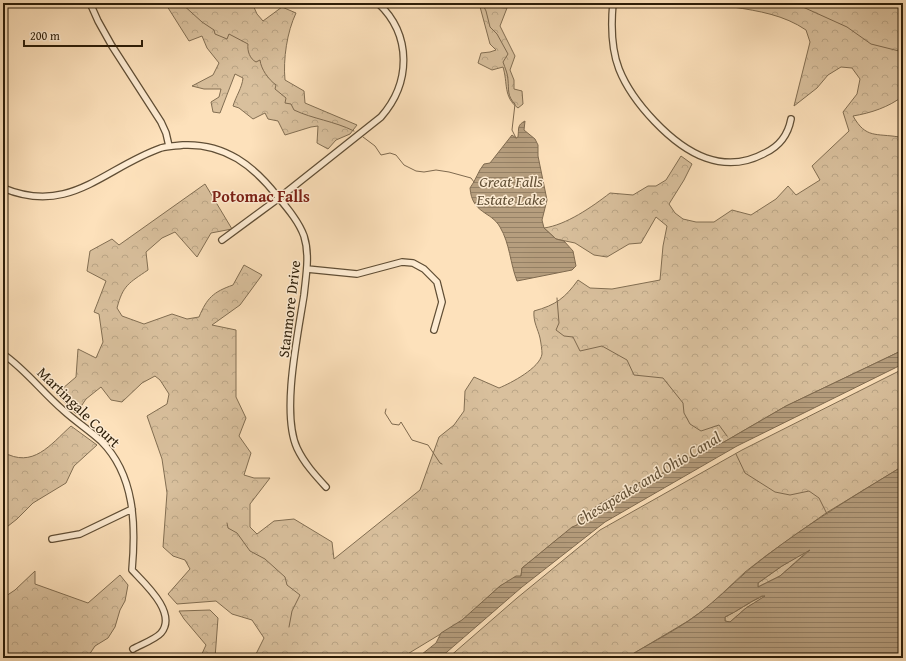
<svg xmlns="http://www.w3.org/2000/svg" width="906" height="661" font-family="'Gentium Book Plus',serif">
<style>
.forest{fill:url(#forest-crowns);stroke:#826e52}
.water{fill:url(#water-rules);stroke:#7f6a4f;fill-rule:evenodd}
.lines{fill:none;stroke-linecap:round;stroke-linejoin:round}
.stream{stroke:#7f6a4f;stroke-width:1}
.minor-casing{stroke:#604e35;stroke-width:8}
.minor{stroke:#feecd3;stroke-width:5.5}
.labels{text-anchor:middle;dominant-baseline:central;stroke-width:3;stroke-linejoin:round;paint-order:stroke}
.street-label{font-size:15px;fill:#2c1d08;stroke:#feecd3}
.water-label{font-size:16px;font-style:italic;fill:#635137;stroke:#feecd3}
.neighbourhood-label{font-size:16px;font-weight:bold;fill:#7a1f14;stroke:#feecd3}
</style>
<defs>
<pattern id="forest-crowns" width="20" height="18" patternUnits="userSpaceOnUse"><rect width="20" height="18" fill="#d9c09d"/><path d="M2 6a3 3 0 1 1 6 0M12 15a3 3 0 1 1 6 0" fill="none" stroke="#baa586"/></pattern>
<pattern id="water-rules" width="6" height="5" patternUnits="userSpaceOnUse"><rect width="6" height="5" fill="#b69e7e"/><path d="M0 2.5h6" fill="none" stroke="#948065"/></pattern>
</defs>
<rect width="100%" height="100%" fill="#fde1bb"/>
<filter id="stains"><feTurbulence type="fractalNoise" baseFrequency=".005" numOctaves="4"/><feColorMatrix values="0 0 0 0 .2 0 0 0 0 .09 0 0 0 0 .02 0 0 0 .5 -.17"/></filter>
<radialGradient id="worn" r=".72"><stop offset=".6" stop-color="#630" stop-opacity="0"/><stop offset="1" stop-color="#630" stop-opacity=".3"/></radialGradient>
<!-- forest -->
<path class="forest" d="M165 3H252L257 14 263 21 282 7 296 13C287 32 283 59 285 80L304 91 305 103 357 125 350 134 336 140 328 149 317 143 318 126 311 127 285 135 278 121 268 119 265 113 253 119 239 108 233 106C236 96 242 88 243 78L235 74 220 113 213 112 211 102 219 97 221 89H204L192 86 213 75 219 63 207 48 202 36 189 41Z
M479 3H491L494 7 507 8 500 26 515 56 510 70 514 80V89L522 91 523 104 518 108C503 97 508 83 503 67L492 70 478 63 481 53 490 52 496 50 490 44Z
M730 3H897L903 21V96C889 107 871 113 853 116 866 139 876 133 899 137L903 146V350L786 406 724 442 689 458 673 469 629 487 600 504 579 519 578 525C557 537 541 554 522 568L521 576 500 586 462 621 401 658H254L264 638 252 620 232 614 216 601 177 604 168 594 190 569 185 560 173 556 163 547 167 493 162 459 147 416 167 404 169 394 160 380 155 376 142 383 122 402 111 400 101 387 86 399 76 414 56 394 76 377 78 349 96 358 103 342 99 314 94 312 106 281 87 271 90 251 112 239 119 245 205 184 232 229 211 233 197 257 175 232 162 238 146 252 148 270C129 283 123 285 117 308L122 316 144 324 172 314 187 319 199 317C207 298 213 292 233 285L244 265 262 275 240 305 212 325 236 330V397L246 418 239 436 251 453 244 475 254 478H270L250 504V527L257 534 274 521 294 519 332 542 334 559 420 490 439 437 454 425 464 411 465 391 474 377 499 388C511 383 540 368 542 354 542 350 541 343 540 338 538 329 533 322 534 311 556 305 565 298 578 280L590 288 612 289 660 280 663 246 667 226 656 217 641 243 629 244 607 257 594 255 575 243 556 239 544 228C566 225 592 207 610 193L633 195 648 186H656L666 180 681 156 692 164 684 180 669 204 675 213 683 219 696 222H714L732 210 751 215 776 199 788 186 796 195 820 180 812 166 849 131 843 112 857 94 860 79 852 68 841 67 828 75 817 88 794 106 810 42 806 30C784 15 759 11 733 7Z
M903 369V466L826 513 767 555 745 572 709 606 688 621 626 658H448L517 598 600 530 742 450Z
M71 426 97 445 74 466 66 483 33 503 17 519 3 530V452C33 469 50 445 71 426Z
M810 549 780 576 758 587V583L782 566Z
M35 571V584L88 603 120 575 128 585 125 601 120 610 115 627 108 638 95 646 87 658H3V598L15 590Z
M763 596H766L746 608 730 622 725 621V617C738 611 749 602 763 596Z
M210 610 218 618 215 658H200L206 645 184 619 179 611Z"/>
<!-- water -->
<path class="water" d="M525 121 524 130 535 139 538 145V156L547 200 542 220 544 228 556 239 564 241 573 251 576 266 572 270 517 281C510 263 510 244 500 227 491 211 472 214 470 188 476 180 478 171 484 164L490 163 512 135 516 138 518 137C519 128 517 125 525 121Z
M903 350V364L737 446 605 522 522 587 440 658H417L436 643 441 633 462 620 500 586 516 576H521L522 568 572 527 577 525 579 519 600 504 629 487 673 469 689 458 724 442 786 406Z
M903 466V658H626C653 641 684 627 708 606 728 590 745 571 766 556 809 523 857 494 903 466ZM810 550 780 576 758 587V583L782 566ZM762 596H765L746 608 730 622 725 621V617C738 611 749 602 762 596Z"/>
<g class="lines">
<!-- stream -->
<path class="stream" d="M181 3 202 22 214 30 215 34 227 39 229 34 248 44C247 51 250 59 256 62L260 60C261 69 268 79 276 85L275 89 286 98 285 103 291 104 294 110C313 119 334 121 354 131
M482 3 486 11 490 27 497 34 508 54 503 62C505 68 508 74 508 80 509 90 507 96 515 104L512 130 516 138
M794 3 847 27 871 44 903 52
M363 137 375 146 381 155 390 153 396 155 404 165 416 171 424 172 436 170 449 172 471 178 474 182
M557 298 559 323 556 330 564 336 573 337 580 351 602 346 627 360 634 375 663 378 683 403 684 413 690 424 701 431 719 425 727 436
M386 409 385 413 392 424 399 425 401 422 412 440 428 445 440 463 442 464
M736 454 745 473 775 492 790 495 809 491 819 498 827 514
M227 523 228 528 237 533 250 551 265 559 285 577 287 585 300 595 292 611 289 627"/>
<defs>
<path id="minor" d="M90 3 98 21 112 46 161 122 166 133 169 146
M613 3C611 24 611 48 619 69 632 102 672 146 706 158 726 165 747 163 765 153 780 146 788 135 791 119
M3 188C70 216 104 168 161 148 168 146 176 146 183 145 225 143 254 166 278 197 288 209 299 222 304 236 310 255 306 275 304 295 298 334 281 413 297 448 304 463 315 475 326 487
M222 240 279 198 381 117C411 83 412 35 378 3
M307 269 357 274 402 262 413 263 424 269 437 282 442 302 434 330
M3 354C26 370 42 392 63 410 75 421 89 430 101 441 135 475 136 525 132 570 144 583 178 613 161 633 156 639 140 645 133 649
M52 539 80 534 132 509"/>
</defs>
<!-- minor casing -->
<use href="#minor" class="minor-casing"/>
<!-- minor -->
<use href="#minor" class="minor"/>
</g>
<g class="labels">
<!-- street labels -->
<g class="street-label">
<text transform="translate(289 309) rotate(-83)">Stanmore Drive</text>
<text transform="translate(79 407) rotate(44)">Martingale Court</text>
</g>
<!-- water labels -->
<g class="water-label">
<text x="511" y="181">Great Falls<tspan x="511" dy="18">Estate Lake</tspan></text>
<text transform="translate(648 478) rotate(-31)">Chesapeake and Ohio Canal</text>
</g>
<!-- neighbourhood labels -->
<g class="neighbourhood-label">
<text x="261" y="196">Potomac Falls</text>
</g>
</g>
<!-- margin -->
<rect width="906" height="661" fill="none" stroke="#fde1bb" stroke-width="16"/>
<rect x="4" y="4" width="898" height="653" fill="none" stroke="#2c1d08" stroke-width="2"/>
<rect x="8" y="8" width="890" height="645" fill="none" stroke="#2c1d08"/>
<!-- scale -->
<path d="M24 40v6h118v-6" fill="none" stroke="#2c1d08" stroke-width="2"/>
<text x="30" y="40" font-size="12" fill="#2c1d08" stroke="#feecd3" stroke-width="3" paint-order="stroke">200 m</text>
<rect width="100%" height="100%" filter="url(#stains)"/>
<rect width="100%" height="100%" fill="url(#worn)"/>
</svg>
